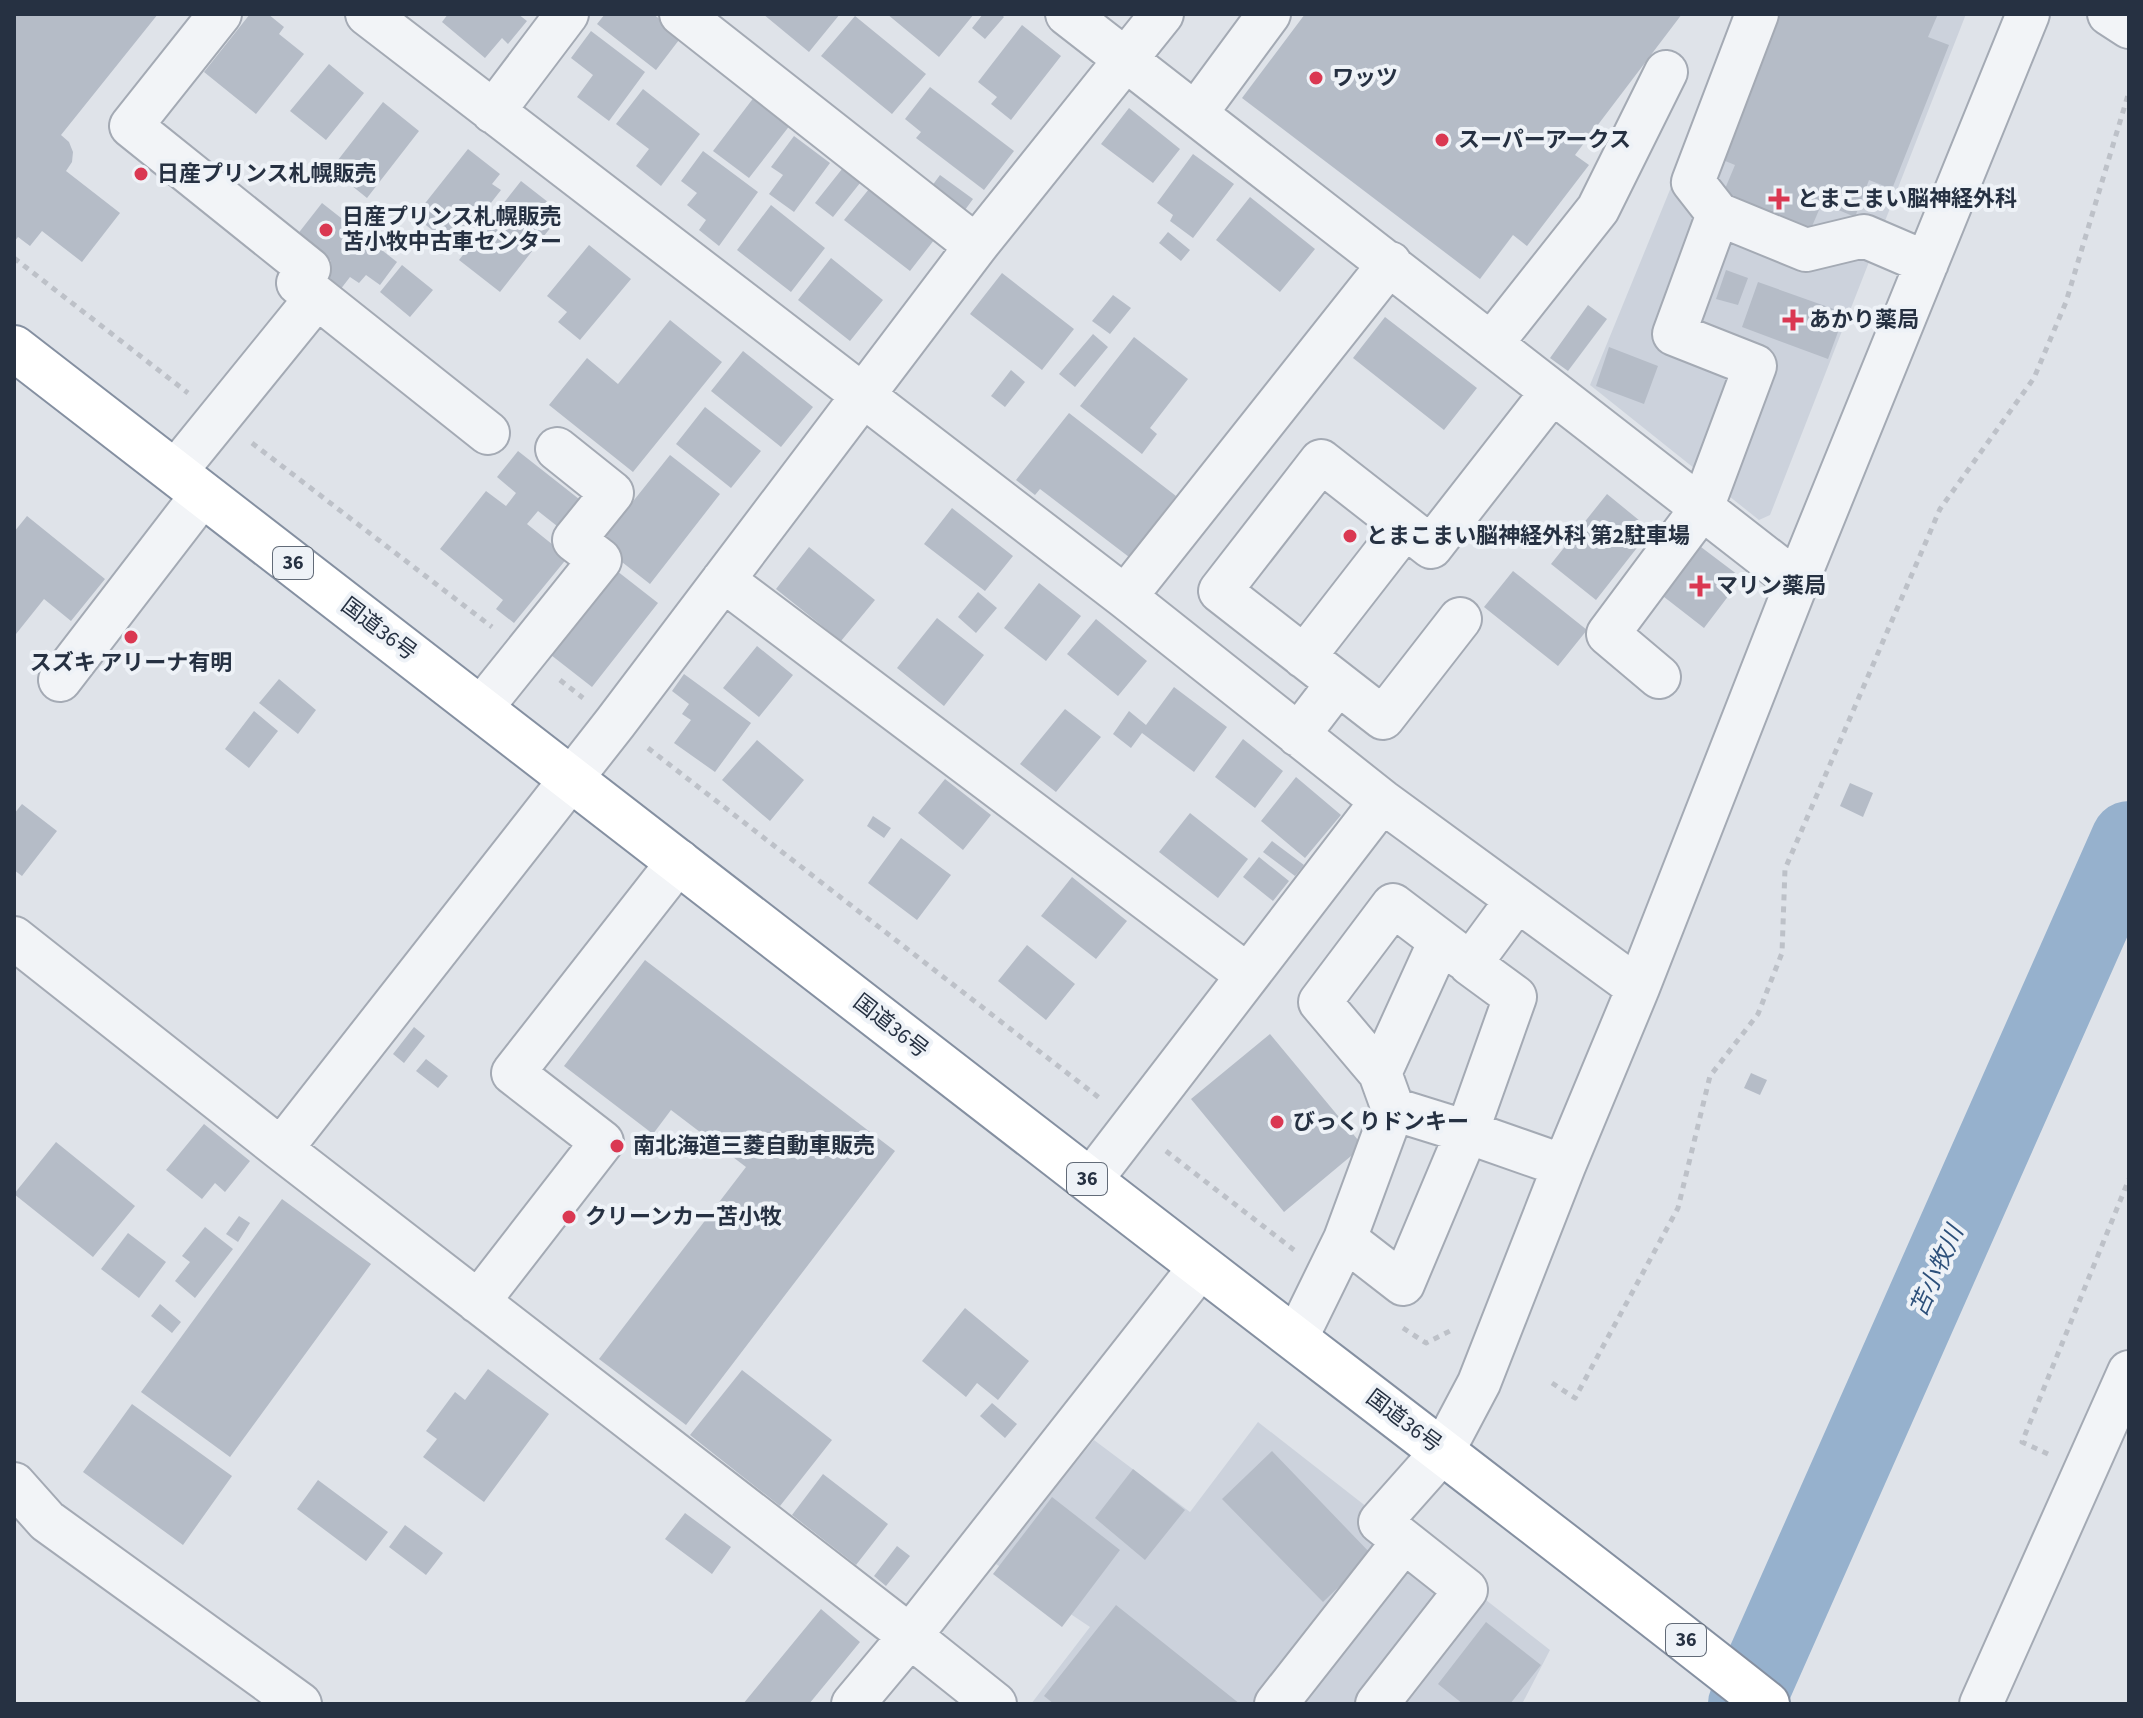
<svg xmlns="http://www.w3.org/2000/svg" width="2143" height="1718" font-family="'Source Sans 3','Noto Sans JP',sans-serif">
<style>
.built{fill:#ccd2dc}
.lines{fill:none;stroke-linecap:round;stroke-linejoin:round}
.river{stroke:#96b1cd;stroke-width:76}
.building{fill:#b5bcc7}
.minor-casing{stroke:#a4aab4;stroke-width:46}
.highway-casing{stroke:#8590a1;stroke-width:48}
.path{stroke:#bdc1c8;stroke-width:5;stroke-dasharray:6 6;stroke-linecap:butt}
.minor{stroke:#f2f4f7;stroke-width:42}
.highway{stroke:#fff;stroke-width:44}
.poi-dot{fill:#da3852;stroke:#eef2f7;stroke-width:3}
.labels{text-anchor:middle;dominant-baseline:central;stroke-width:8;stroke-linejoin:round;paint-order:stroke}
.shield{fill:#eef2f7;stroke:#626b78;stroke-width:2}
.shield-label{font-size:20px;font-weight:bold;fill:#263142}
.poi-label{font-size:22px;font-weight:bold;fill:#263142;stroke:#eef2f7;text-anchor:start}
.street-label{font-size:22px;fill:#263142;stroke:#eef2f7}
.water-label{font-size:24px;font-style:italic;fill:#2d507a;stroke:#eef2f7}
</style>
<rect width="100%" height="100%" fill="#dfe3e9"/>
<!-- built -->
<path class="built" d="M1742 14H1966L1770 515 1759 520 1590 385Z
M1258 1422 1550 1650 1522 1704H1031L1090 1627 993 1562 1094 1440 1190 1512Z"/>
<g class="lines">
<!-- river -->
<path class="river" d="M1746 1704 2129 839"/>
</g>
<!-- building -->
<path class="building" d="M14 14H158L61 135 69 142 73 152 72 162 66 171 120 213 82 262 42 231 30 246 18 237 14 242Z
M250 14H268L284 27 279 34 304 54 256 114 204 72Z
M448 14H518L527 21 508 44 502 38 485 58 442 22Z
M605 14H653L682 36 656 70 597 24Z
M763 14H840L809 52Z
M887 14H974L939 57Z
M983 14H1001L1004 17 985 39 972 28Z
M1305 14H1682L1575 155 1589 165 1527 246 1513 235 1480 279 1242 98Z
M1769 14H1938L1928 37 1949 45 1892 189 1869 180 1855 217 1822 203 1810 231 1722 196 1735 165 1713 156Z
M855 16 926 74 892 114 821 56Z
M1022 25 1061 56 1011 120 991 104 997 97 978 82Z
M591 31 645 72 609 121 577 97 593 75 571 58Z
M329 64 364 93 326 140 290 111Z
M930 87 1014 151 984 190 916 138 921 132 905 119Z
M643 89 700 134 661 186 636 166 649 149 616 124Z
M758 92 794 120 749 178 713 151Z
M383 102 419 131 367 198 331 169Z
M1129 108 1180 149 1153 183 1101 144Z
M794 136 830 163 794 212 769 194 783 175 771 167Z
M468 149 500 174 492 184 501 190 455 249 415 216Z
M703 151 758 192 719 246 699 230 706 220 687 205 697 193 681 181Z
M1193 154 1234 184 1193 238 1170 221 1173 215 1157 203Z
M842 169 860 183 833 217 815 203Z
M940 175 973 199 962 214 929 190Z
M521 181 562 213 500 292 459 260Z
M873 184 938 235 910 271 844 220Z
M1250 197 1315 249 1280 292 1216 240Z
M322 203 397 262 380 285 366 275 359 283 350 277 340 290 320 274 331 261 297 235Z
M771 205 825 248 791 292 737 250Z
M1168 232 1190 250 1181 261 1159 243Z
M589 245 631 279 580 340 558 322 567 312 547 296Z
M831 258 883 300 850 341 798 300Z
M402 265 433 290 410 317 380 292Z
M1726 270 1748 278 1738 305 1716 299Z
M1002 273 1074 329 1042 370 970 314Z
M1758 282 1845 313 1828 359 1742 327Z
M1113 295 1131 308 1110 334 1092 321Z
M1588 305 1607 319 1568 371 1550 358Z
M1385 317 1477 388 1444 430 1353 358Z
M670 320 722 362 633 472 549 405 587 358 618 384Z
M1093 334 1108 347 1075 387 1059 374Z
M1134 337 1188 379 1150 428 1157 434 1142 454 1080 406Z
M1609 347 1658 366 1644 404 1596 386Z
M743 351 813 407 781 447 711 391Z
M1011 370 1025 382 1005 407 991 396Z
M705 407 761 451 731 488 676 444Z
M1069 413 1176 496 1129 557 1040 489 1035 495 1016 480Z
M518 451 579 499 557 526 538 511 527 524 568 557 514 623 496 609 503 600 440 549 486 491 506 506 516 493 497 477Z
M670 455 720 494 650 584 599 544Z
M1607 494 1651 530 1596 600 1551 564Z
M952 508 1013 556 985 591 924 544Z
M27 516 105 579 71 621 44 599 16 634 14 632V532Z
M1697 544 1742 578 1704 628 1659 593Z
M809 547 875 600 841 641 776 589Z
M617 571 658 603 592 687 551 655Z
M1513 571 1587 630 1558 666 1484 607Z
M1039 583 1081 616 1046 661 1004 628Z
M978 592 997 608 976 633 958 617Z
M937 618 984 655 944 706 897 668Z
M1096 619 1147 661 1118 696 1067 654Z
M757 646 793 675 759 717 723 688Z
M684 674 751 723 715 772 674 743 691 720 682 714 689 704 672 691Z
M279 679 316 710 298 734 259 703Z
M1174 687 1227 727 1194 772 1142 733 1131 748 1113 734 1129 711 1146 725Z
M1065 709 1101 737 1056 792 1020 764Z
M254 711 278 731 249 768 225 749Z
M1243 739 1283 771 1255 808 1215 777Z
M757 740 804 780 770 821 722 780Z
M1296 777 1341 815 1305 858 1261 821Z
M945 779 991 815 963 850 918 813Z
M1850 783 1873 793 1863 817 1840 806Z
M22 804 57 831 22 876 14 870V814Z
M1190 813 1248 859 1218 898 1159 852Z
M873 816 891 828 884 838 867 826Z
M901 838 951 875 917 920 868 883Z
M1272 841 1304 865 1295 876 1263 852Z
M1259 857 1289 881 1273 901 1243 877Z
M1072 877 1127 921 1096 959 1041 916Z
M1027 945 1075 984 1046 1020 998 981Z
M645 960 895 1151 686 1425 599 1359 746 1167 671 1110 653 1134 564 1066Z
M414 1027 425 1036 404 1063 393 1054Z
M1270 1034 1363 1146 1284 1212 1191 1099Z
M426 1059 448 1076 438 1088 416 1071Z
M1751 1073 1767 1080 1760 1095 1744 1088Z
M204 1124 250 1161 225 1192 215 1183 202 1199 166 1170Z
M56 1142 135 1206 93 1257 14 1194Z
M282 1199 371 1264 230 1457 141 1392Z
M239 1216 250 1223 238 1242 226 1234Z
M205 1227 233 1249 195 1298 175 1281 190 1262 182 1256Z
M128 1233 166 1262 139 1298 101 1269Z
M160 1304 181 1322 172 1333 151 1316Z
M965 1308 1029 1361 998 1400 977 1383 966 1397 922 1361Z
M488 1369 549 1414 484 1502 423 1457 437 1439 426 1431 455 1392 465 1400Z
M742 1370 832 1440 780 1506 690 1435Z
M992 1403 1017 1424 1005 1438 980 1416Z
M132 1404 232 1476 183 1545 83 1472Z
M1272 1451 1372 1555 1323 1602 1222 1499Z
M1133 1469 1185 1510 1145 1560 1095 1518Z
M823 1474 888 1524 856 1565 792 1515Z
M318 1480 388 1532 366 1561 297 1509Z
M1052 1497 1120 1550 1062 1627 993 1574Z
M685 1513 731 1547 712 1574 665 1539Z
M405 1525 443 1553 426 1575 389 1547Z
M897 1546 910 1556 886 1586 874 1576Z
M1116 1605 1240 1704H1054L1044 1696Z
M821 1609 860 1642 809 1704H743Z
M1486 1622 1541 1665 1510 1704H1463L1438 1684Z"/>
<g class="lines">
<defs>
<path id="minor" d="M220 14 131 126 309 269 298 283 317 297
M367 14 1125 597 1382 801 1638 988
M681 14 976 246
M1067 14 1797 582
M1757 14 1693 182 1718 214 1806 250 1864 236 1927 263
M2109 14 2129 27
M493 112 567 14
M1196 113 1269 14
M1491 344 1598 209 1666 72
M175 472 317 297 488 433
M723 580 1246 974
M1125 597 1390 263
M1304 657 1405 527
M1659 677 1608 634 1702 508 1755 366 1674 334 1718 214
M60 680 203 494
M1338 683 1383 718 1460 619
M482 707 600 560 574 540 612 493 557 449
M1298 735 1338 683 1220 591 1321 461 1431 547 1552 392
M1517 900 1470 964 1515 997 1467 1132 1564 1166
M14 938 281 1149 910 1636 1201 1266
M1380 1073 1320 1002 1393 905 1463 958
M281 1149 615 723 976 246 1162 14
M1090 1181 1382 801
M1345 1239 1403 1284 1467 1132 1393 1109
M478 1302 602 1142 513 1073 679 861
M1296 1339 1345 1239 1393 1109 1380 1073 1440 941
M14 1484 47 1521 300 1704
M853 1704 910 1636 995 1704
M1276 1704 1404 1541 1380 1522 1443 1451 1479 1383 1564 1166 1638 988 1797 582 2028 14
M1377 1704 1466 1590 1404 1541
M1981 1704 2129 1372"/>
<path id="highway" d="M14 348C373 624 730 903 1089 1180 1315 1355 1543 1527 1767 1704"/>
</defs>
<!-- minor casing -->
<use href="#minor" class="minor-casing"/>
<!-- highway casing -->
<use href="#highway" class="highway-casing"/>
<!-- path -->
<path class="path" d="M14 258 188 393
M252 443 492 627
M560 680 583 698
M648 748 1102 1100
M1166 1151 1294 1250
M1403 1328 1426 1343 1454 1329
M1552 1383 1575 1398 1678 1208 1710 1076 1758 1014 1782 953 1785 869 1940 509 2034 378 2066 302 2128 95
M2048 1454 2022 1442 2129 1179"/>
<!-- minor -->
<use href="#minor" class="minor"/>
<!-- highway -->
<use href="#highway" class="highway"/>
</g>
<!-- markers -->
<g class="poi-dot">
<circle cx="1316" cy="78" r="8"/>
<circle cx="1442" cy="140" r="8"/>
<circle cx="141" cy="174" r="8"/>
<path d="M1775 187h8v8h8v8h-8v8h-8v-8h-8v-8h8z"/>
<circle cx="326" cy="230" r="8"/>
<path d="M1789 308h8v8h8v8h-8v8h-8v-8h-8v-8h8z"/>
<circle cx="1350" cy="536" r="8"/>
<path d="M1696 574h8v8h8v8h-8v8h-8v-8h-8v-8h8z"/>
<circle cx="131" cy="637" r="8"/>
<circle cx="1277" cy="1122" r="8"/>
<circle cx="617" cy="1146" r="8"/>
<circle cx="569" cy="1217" r="8"/>
</g>
<g class="labels">
<!-- shield labels -->
<g class="shield">
<rect x="273" y="547" width="40" height="32" rx="6"/>
<rect x="1067" y="1163" width="40" height="32" rx="6"/>
<rect x="1666" y="1624" width="40" height="32" rx="6"/>
</g>
<g class="shield-label">
<text x="293" y="563">36</text>
<text x="1087" y="1179">36</text>
<text x="1686" y="1640">36</text>
</g>
<!-- poi labels -->
<g class="poi-label">
<text x="1332" y="78">ワッツ</text>
<text x="1458" y="140">スーパーアークス</text>
<text x="157" y="174">日産プリンス札幌販売</text>
<text x="1797" y="199">とまこまい脳神経外科</text>
<text x="342" y="217">日産プリンス札幌販売<tspan x="342" dy="25">苫小牧中古車センター</tspan></text>
<text x="1809" y="320">あかり薬局</text>
<text x="1366" y="536">とまこまい脳神経外科 第2駐車場</text>
<text x="1716" y="586">マリン薬局</text>
<text x="131" y="663" text-anchor="middle">スズキ アリーナ有明</text>
<text x="1293" y="1122">びっくりドンキー</text>
<text x="633" y="1146">南北海道三菱自動車販売</text>
<text x="585" y="1217">クリーンカー苫小牧</text>
</g>
<!-- street labels -->
<g class="street-label">
<text transform="translate(379 629) rotate(37)">国道36号</text>
<text transform="translate(891 1026) rotate(38)">国道36号</text>
<text transform="translate(1404 1421) rotate(37)">国道36号</text>
</g>
<!-- water labels -->
<g class="water-label">
<text transform="translate(1937 1271) rotate(-66)">苫小牧川</text>
</g>
</g>
<!-- border -->
<rect width="2143" height="1718" fill="none" stroke="#263142" stroke-width="32"/>
</svg>
